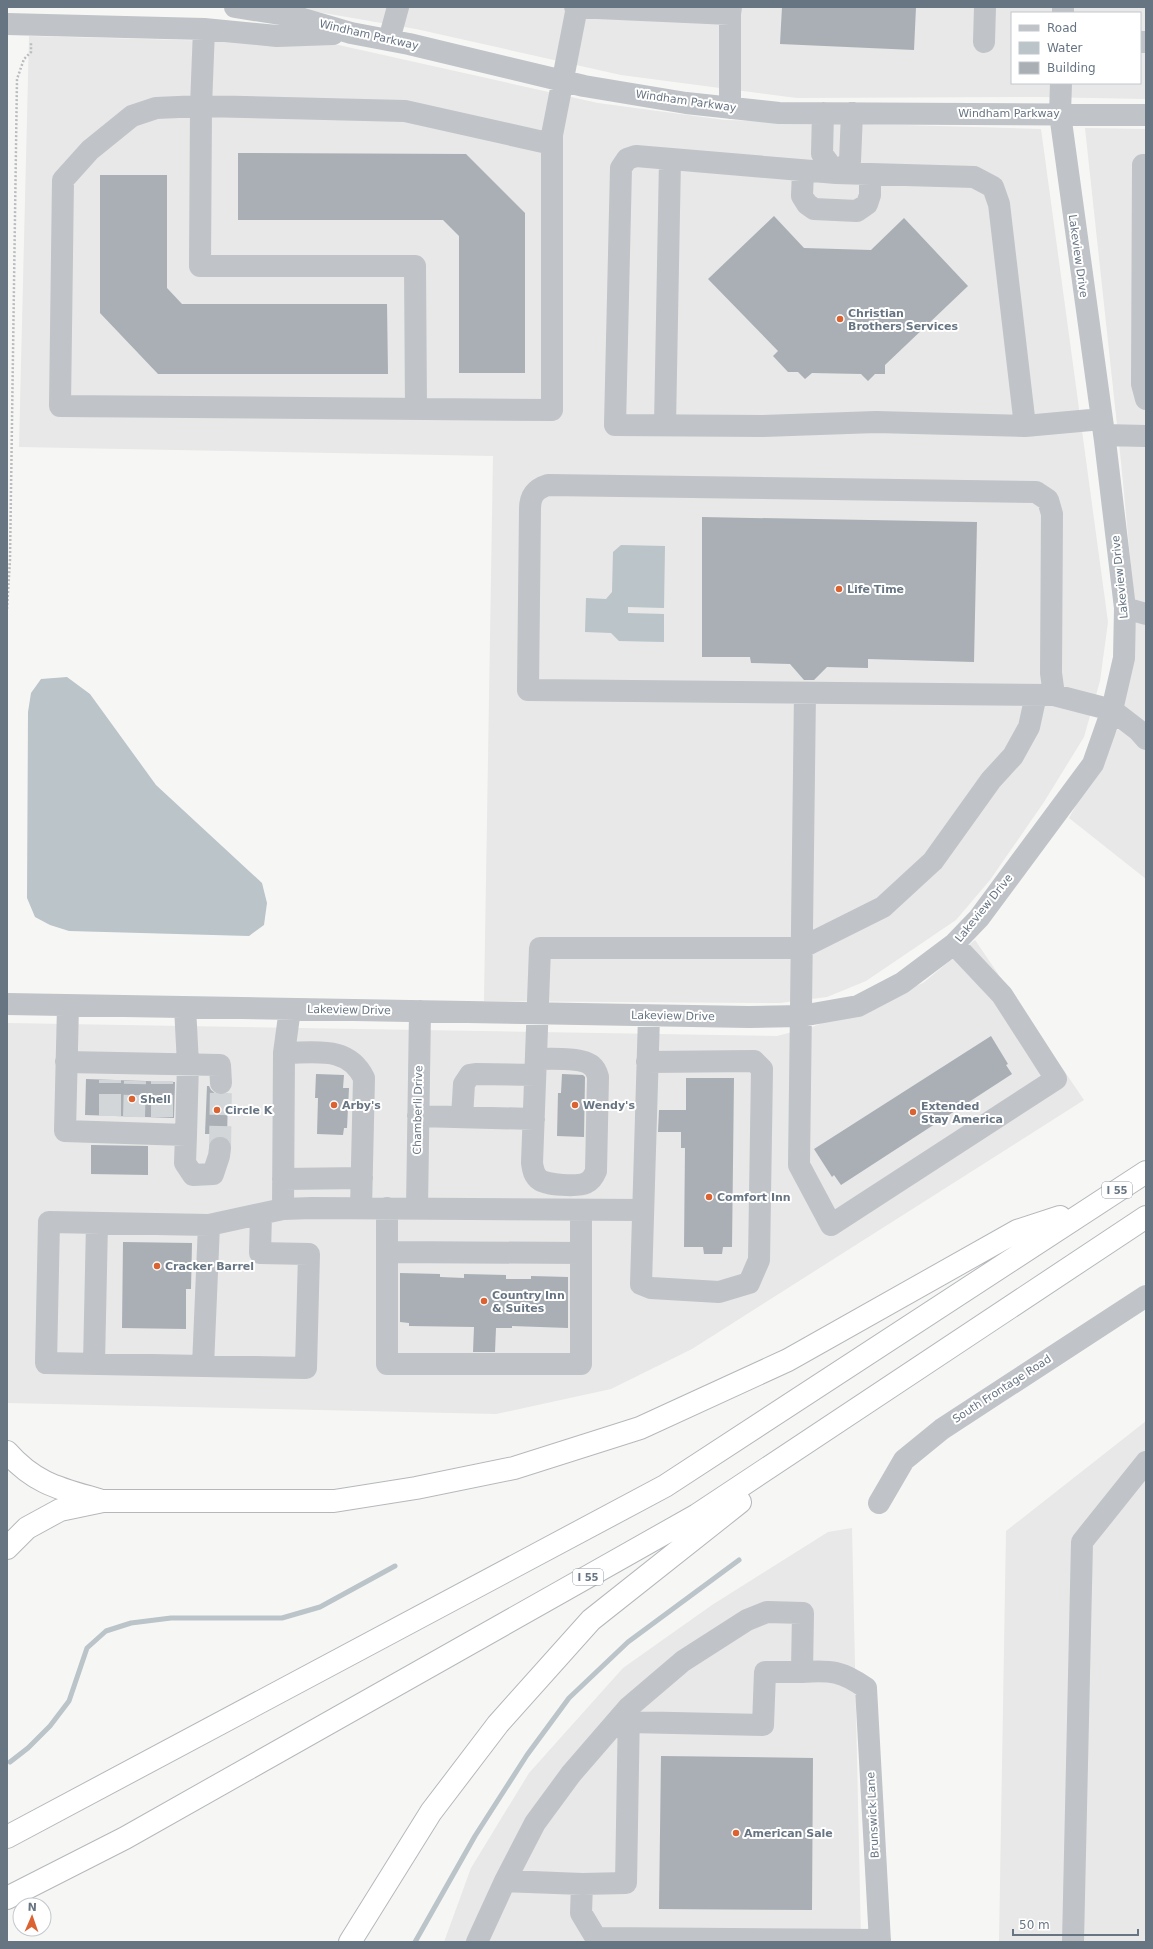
<svg xmlns="http://www.w3.org/2000/svg" width="1153" height="1949" font-family="'DejaVu Sans',sans-serif">
<style>
.built{fill:#e7e8e7;fill-rule:evenodd}
.water{fill:#bac4c9}
.lines{fill:none;stroke-linecap:round;stroke-linejoin:round}
.stream{stroke:#bac4c9;stroke-width:5}
.building{fill:#a9afb5}
.minor-tunnel{stroke:#d2d6d8;stroke-width:22;stroke-dasharray:22 11;stroke-linecap:butt}
.highway-casing{stroke:#b5b8bb;stroke-width:24}
.path{stroke:#babcbf;stroke-width:2.5;stroke-dasharray:2 2;stroke-linecap:butt}
.minor{stroke:#c0c3c7;stroke-width:22}
.highway{stroke:#fff;stroke-width:22}
.poi-dot{fill:#da6331;stroke:#fff;stroke-width:1.5}
.labels{text-anchor:middle;dominant-baseline:central;stroke-width:4;stroke-linejoin:round;paint-order:stroke}
.shield{fill:#fff;stroke:#959ea8;stroke-width:1}
.shield-label{font-size:10px;font-weight:bold;fill:#677583}
.street-label{font-size:11px;fill:#677583;stroke:#fff}
.poi-label{font-size:11px;font-weight:bold;fill:#677583;stroke:#fff;text-anchor:start}
</style>
<rect width="100%" height="100%" fill="#f6f7f4"/>
<!-- built -->
<path class="built" d="M289 7H1146V99L1040 97 797 98 621 75 416 29ZM1012 13H1140V83H1012Z
M29 36 334 44 598 103 725 120 1041 129 1108 622 1100 681 1084 737 1044 802 990 880 956 920 866 981 827 997 780 1003 484 1001 493 456 19 447Z
M1085 128 1146 129V879L1069 818 1121 723 1136 620 1121 462Z
M975 940 1084 1100 692 1349 611 1389 496 1414 7 1403V1023L777 1036 812 1027 923 983Z
M1146 1421V1942H999L1006 1531Z
M852 1528 861 1942H444L471 1868 529 1773 623 1668 712 1605 828 1532Z"/>
<!-- water -->
<path class="water" d="M621 545 665 546 664 608 628 607V613L664 614V642L619 641 611 633 585 632 586 598 606 599 612 592 613 552Z
M67 677 90 694 156 785 262 883 267 903 264 925 249 936 69 931 50 925 35 917 27 898 28 712 31 693 41 679Z"/>
<g class="lines">
<!-- stream -->
<path class="stream" d="M10 1762 28 1748 50 1726 69 1701 87 1648 106 1631 131 1623 171 1618H282L320 1607 395 1566
M415 1942 475 1836 527 1755 569 1698 628 1642 739 1560"/>
</g>
<!-- building -->
<path class="building" d="M782 7H916L914 50 780 44Z
M238 153 466 154 525 213V373H459V236L443 220H238Z
M100 175H167V288L182 304H387L388 374H158L100 313Z
M774 216 804 248 871 250 904 218 968 286 885 365V374H875L868 381 861 374 812 373 805 379 798 372H788L773 356 778 351 708 279Z
M702 517 977 522 974 662 868 659V668L827 667 814 680H804L790 664 751 663 750 657H702Z
M991 1036 1008 1064 1006 1065 1012 1074 841 1185 834 1175 832 1177 814 1149Z
M316 1074 344 1075 343 1088H349L347 1128H344L343 1135 317 1134 318 1098H315Z
M562 1074 583 1075 585 1077 584 1137 557 1136 558 1093H561Z
M686 1078H734L732 1247H723L722 1254H704L703 1247H684L685 1148H681V1132H658L659 1110H686Z
M86 1079 175 1082 174 1118 85 1115Z
M207 1086H209L211 1090 216 1094 222 1095 228 1093 227 1138 221 1136 213 1138V1134H205Z
M91 1145 148 1146V1175L91 1174Z
M123 1242 192 1243 191 1289H186V1329L122 1328Z
M400 1273 440 1274V1277L464 1278V1274L506 1275V1279H531V1276L568 1277V1328L512 1326V1328H496L495 1352H473L474 1327 409 1326V1323L400 1322Z
M661 1756 813 1758 812 1910 659 1909Z"/>
<g class="lines">
<!-- minor-tunnel -->
<path class="minor-tunnel" d="M110 1116V1080
M134 1117 135 1081
M162 1117V1081
M220 1148 221 1083"/>
<defs>
<path id="highway" d="M7 1452C35 1484 61 1489 99 1500
M7 1548 27 1528 60 1510 103 1501H334L416 1488 514 1468 640 1428 788 1360 1017 1231 1060 1217
M7 1837 665 1486 1146 1172
M7 1898 125 1838 697 1515 1146 1217
M350 1942 431 1812 498 1724 591 1620 740 1502"/>
</defs>
<!-- highway casing -->
<use href="#highway" class="highway-casing"/>
<!-- path -->
<path class="path" d="M7 609 10 560 17 79 24 59 31 52V43"/>
<!-- minor -->
<path class="minor" d="M235 7 293 16 351 33 409 44 584 86 686 103 779 113 1146 115
M575 7 730 14 731 7
M1063 13V7
M7 24 204 29 277 36 333 34
M204 29 201 106 156 108 132 116 90 150 63 180 60 406 552 410V135L577 7
M389 40 398 7
M984 42 985 7
M1140 42H1146
M730 108V14
M823 113 822 154 836 173 850 161 852 113
M1146 165H1143L1142 384 1146 399
M803 171 802 196 807 204 814 209 857 211 867 204 870 195V174
M416 409 415 266H200L201 106 405 111 552 144
M665 425 670 159
M1025 426 876 422 763 426 615 425 621 168 627 159 636 156 836 173 974 177 993 187 999 204 1025 426 1102 419
M1104 435 1146 436
M1125 608 1146 614
M805 693 799 1165 831 1225 1056 1079 1002 995 954 944
M1054 695 1051 673 1052 514 1048 500 1036 492 548 485C535 489 530 496 530 509L528 690 1054 695 1112 710 1138 730 1146 739
M7 1004 749 1017 801 1016 858 1006 902 983 954 944 979 918 1093 764 1112 710 1124 658 1125 608 1105 441 1060 114 1061 83
M68 1006 65 1131 186 1135 188 1064 185 1007
M284 1053C315 1053 348 1045 364 1078L361 1208
M536 1059C549 1059 583 1057 592 1066 596 1069 597 1073 598 1077L596 1171C594 1176 591 1181 586 1183 578 1187 546 1185 540 1180 534 1176 533 1170 532 1163L540 948H801L883 907 933 861 991 780 1013 756 1029 727 1036 695
M66 1062 220 1065 221 1083
M647 1062 754 1061 762 1069 759 1260 749 1283 719 1292 651 1288 641 1284 649 1016
M418 1116 534 1119
M462 1117 464 1084 470 1075 477 1074 535 1075
M186 1135 185 1163 193 1175 213 1174 219 1156 220 1148
M283 1179 362 1178
M387 1208V1364H581V1210
M417 1208 420 1011
M283 1209 284 1053 290 1009
M261 1214 260 1253 309 1254 306 1368 46 1363 49 1222 209 1225 283 1209 312 1208 643 1210
M387 1252 581 1253
M94 1364 97 1223
M203 1366 209 1225
M879 1503 904 1460 942 1429 1146 1296
M629 1722 763 1725 765 1672H802
M505 1881 535 1823 571 1774 629 1707 683 1661 747 1620 767 1612 803 1613 802 1672C831 1670 842 1671 866 1688L880 1942
M582 1884 626 1883 629 1708
M596 1938 880 1940
M477 1942 505 1881 582 1884 581 1913 596 1938
M1073 1942 1082 1542 1146 1462"/>
<!-- highway -->
<use href="#highway" class="highway"/>
</g>
<!-- markers -->
<g class="poi-dot">
<circle cx="840" cy="319" r="4"/>
<circle cx="839" cy="589" r="4"/>
<circle cx="132" cy="1099" r="4"/>
<circle cx="334" cy="1105" r="4"/>
<circle cx="575" cy="1105" r="4"/>
<circle cx="217" cy="1110" r="4"/>
<circle cx="913" cy="1112" r="4"/>
<circle cx="709" cy="1197" r="4"/>
<circle cx="157" cy="1266" r="4"/>
<circle cx="484" cy="1301" r="4"/>
<circle cx="736" cy="1833" r="4"/>
</g>
<g class="labels">
<!-- shield labels -->
<g class="shield">
<rect x="1102" y="1182" width="30" height="16" rx="3"/>
<rect x="573" y="1569" width="30" height="16" rx="3"/>
</g>
<g class="shield-label">
<text x="1117" y="1190">I 55</text>
<text x="588" y="1577">I 55</text>
</g>
<!-- street labels -->
<g class="street-label">
<text transform="translate(369 35) rotate(13)">Windham Parkway</text>
<text transform="translate(686 101) rotate(8)">Windham Parkway</text>
<text x="1009" y="113">Windham Parkway</text>
<text transform="translate(1078 256) rotate(82)">Lakeview Drive</text>
<text transform="translate(1120 577) rotate(-96)">Lakeview Drive</text>
<text transform="translate(984 908) rotate(-51)">Lakeview Drive</text>
<text transform="translate(349 1010) rotate(1)">Lakeview Drive</text>
<text transform="translate(673 1016) rotate(1)">Lakeview Drive</text>
<text transform="translate(418 1110) rotate(-89)">Chamberli Drive</text>
<text transform="translate(1002 1389) rotate(-33)">South Frontage Road</text>
<text transform="translate(873 1815) rotate(-93)">Brunswick Lane</text>
</g>
<!-- poi labels -->
<g class="poi-label">
<text x="848" y="313">Christian<tspan x="848" dy="13">Brothers Services</tspan></text>
<text x="847" y="589">Life Time</text>
<text x="140" y="1099">Shell</text>
<text x="342" y="1105">Arby's</text>
<text x="583" y="1105">Wendy's</text>
<text x="921" y="1106">Extended<tspan x="921" dy="13">Stay America</tspan></text>
<text x="225" y="1110">Circle K</text>
<text x="717" y="1197">Comfort Inn</text>
<text x="165" y="1266">Cracker Barrel</text>
<text x="492" y="1295">Country Inn<tspan x="492" dy="13">&amp; Suites</tspan></text>
<text x="744" y="1833">American Sale</text>
</g>
</g>
<!-- border -->
<rect width="1153" height="1949" fill="none" stroke="#677583" stroke-width="16"/>
<!-- legend -->
<rect x="1011" y="12" width="130" height="72" fill="#ffffff" stroke="#c2c8cd"/>
<rect x="1019" y="25" width="20" height="6" fill="#c0c3c7" stroke="#c2c8cd"/>
<text x="1047" y="32" font-size="12" fill="#677583">Road</text>
<rect x="1019" y="42" width="20" height="12" fill="#bac4c9" stroke="#c2c8cd"/>
<text x="1047" y="52" font-size="12" fill="#677583">Water</text>
<rect x="1019" y="62" width="20" height="12" fill="#a9afb5" stroke="#c2c8cd"/>
<text x="1047" y="72" font-size="12" fill="#677583">Building</text>
<!-- north arrow -->
<g transform="translate(32 1917) rotate(2)"><circle r="19" fill="#ffffff" stroke="#c2c8cd"/>
<path d="M0-3L7 15L0 10L-7 15Z" fill="#da6331"/>
<text y="-6" font-size="11" font-weight="bold" text-anchor="middle" fill="#677583">N</text>
</g>
<!-- scale -->
<path d="M1013 1929v6h125v-6" fill="none" stroke="#677583" stroke-width="2"/>
<text x="1019" y="1929" font-size="12" fill="#677583" stroke="#ffffff" stroke-width="3" paint-order="stroke">50 m</text>
</svg>
